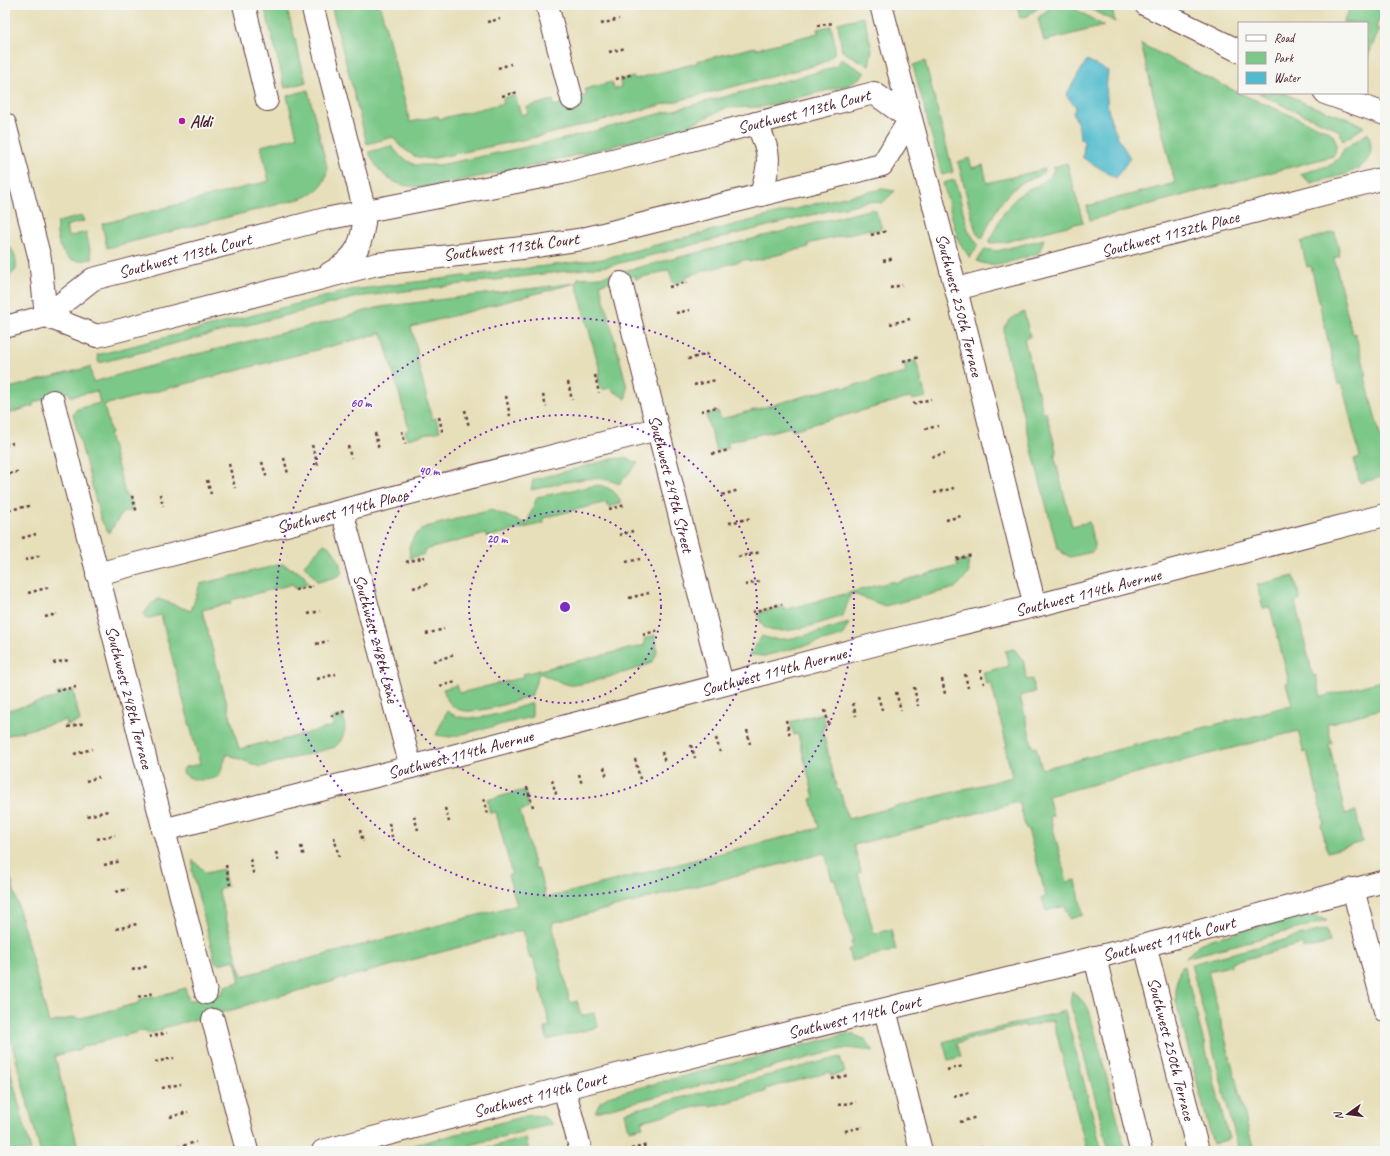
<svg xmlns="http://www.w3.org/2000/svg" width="1390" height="1156" font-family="Caveat,sans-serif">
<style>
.green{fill:#7bc888;stroke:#62745a}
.water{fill:#50bbcd;stroke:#4d6d7c}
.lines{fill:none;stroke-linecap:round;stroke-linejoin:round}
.minor-casing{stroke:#623c40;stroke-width:24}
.path{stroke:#623c40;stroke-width:2.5;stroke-dasharray:3 3;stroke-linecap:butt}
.minor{stroke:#fff;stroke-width:22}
.ring{fill:none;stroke:#7b2cbf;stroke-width:2;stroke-dasharray:2 4}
.poi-dot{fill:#b5179e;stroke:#f6f6f2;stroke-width:1.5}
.labels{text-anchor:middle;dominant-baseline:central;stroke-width:4;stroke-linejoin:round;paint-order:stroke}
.street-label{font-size:17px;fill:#4a1f2b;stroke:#f6f6f2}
.poi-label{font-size:17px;font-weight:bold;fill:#4a1f2b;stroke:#f6f6f2;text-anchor:start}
.centre{fill:#7b2cbf;stroke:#f6f6f2;stroke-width:2}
.ring-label{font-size:12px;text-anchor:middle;font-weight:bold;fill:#7b2cbf;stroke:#f6f6f2;stroke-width:4;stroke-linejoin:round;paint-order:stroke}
</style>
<rect width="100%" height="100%" fill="#f6f6f2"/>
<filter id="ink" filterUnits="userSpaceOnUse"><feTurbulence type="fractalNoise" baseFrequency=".025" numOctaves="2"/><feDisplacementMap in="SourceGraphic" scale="8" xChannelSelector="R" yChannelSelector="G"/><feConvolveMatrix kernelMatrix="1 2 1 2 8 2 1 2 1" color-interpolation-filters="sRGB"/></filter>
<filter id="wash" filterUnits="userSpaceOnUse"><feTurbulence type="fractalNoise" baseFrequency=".012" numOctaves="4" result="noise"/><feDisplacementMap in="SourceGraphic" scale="16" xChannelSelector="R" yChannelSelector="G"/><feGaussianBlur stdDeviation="0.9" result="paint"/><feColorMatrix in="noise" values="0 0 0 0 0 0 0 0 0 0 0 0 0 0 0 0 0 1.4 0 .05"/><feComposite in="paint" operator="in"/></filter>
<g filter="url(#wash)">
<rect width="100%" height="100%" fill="#e7dfba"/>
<!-- green -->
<path class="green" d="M264 5H286L306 82 285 88Z
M331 5H380L410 122 438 116 439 119 504 103 503 98 515 95 521 115 528 113 527 107 553 100 554 106 587 95 585 89 612 82 614 89 621 87 620 80 634 77 635 79 697 63V61L755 47 756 49 818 33 817 29 831 26C838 55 838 58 809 67L541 136 430 159 414 156 400 146 393 137 367 144Z
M1017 5H1042L1027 16 1020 18Z
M1053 5H1069L1104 26 1044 41 1038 18Z
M1083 5H1107L1112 8 1115 22Z
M1351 5H1384L1376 28 1379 29 1367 59V23H1343Z
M862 17 864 19 872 49 869 66 842 51 838 23Z
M1141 44 1239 93 1330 132C1337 139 1338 147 1333 156L1090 220 1087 206 1175 183Z
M841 59 865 73 861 77 848 85 761 107 726 108 685 127 649 137 527 167 428 187C398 188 381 180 369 152L391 146 401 157 415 165H440L560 140 826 70 836 66Z
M925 61 953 172 942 175 913 65Z
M308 90 327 167C327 183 318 192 303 198L107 248 102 224 269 181 261 146 297 137 287 96Z
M1259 93H1285L1304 103 1354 121 1364 127 1343 141 1340 132 1333 127 1288 108Z
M1368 133C1383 173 1338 175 1311 183L1300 174 1331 165 1339 158 1344 149Z
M969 158 972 168 983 165 987 183 1045 169C1041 179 1030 177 1022 183 1002 194 991 219 982 239L976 232 974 225 958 162Z
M1067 163 1083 222 1005 242 989 243C996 226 1003 210 1017 197 1028 187 1053 183 1054 167Z
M955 180 968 230 978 245 970 258 958 240 943 183Z
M882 189 895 191 882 203 869 201 828 211 608 266 357 297 99 363 97 355 351 290 602 259 826 201Z
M872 209 876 211 882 228 870 232 869 229 808 244 809 247 749 262 748 259 686 276 687 280 673 283 669 270 635 279V275L600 284 627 387 626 399 609 388 602 390 597 375 601 374 576 283 411 327 418 354 416 355 432 419 436 418 440 431 407 439 405 431 409 429 382 333 104 405 111 434H109L126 497 129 496 133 510 122 513 109 533 101 520 73 414 77 409 100 403 97 391 73 396H70L69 392 34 402 33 406 9 413 7 407H5V389L90 367 93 382C170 360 249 341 327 322 345 318 362 311 380 307L576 283 578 278 600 277Z
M82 216 84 221 66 226 68 237 86 232 92 259C87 259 79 262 73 260 60 257 54 233 58 222Z
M1335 232 1340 256 1334 258 1352 333H1355L1367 376 1365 377 1380 436 1385 435V476L1360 483 1354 459 1360 457 1342 384H1338L1311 266 1307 267 1301 242Z
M1044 239 1039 253C1021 258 994 270 977 261L985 249 997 251Z
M5 242C15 251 17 257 16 270L5 281Z
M1024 312 1030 337 1024 339 1043 412H1046L1057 454 1054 455 1072 526 1089 522 1095 549 1092 552 1070 557 1061 552 1057 547 1005 345 1004 327 1010 319Z
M916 361 926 397 912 400 911 397 792 430 791 427 727 442 729 448 716 451 706 415 718 411 721 419 842 386 843 388 906 373 904 364Z
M624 458 638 463 619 484C594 471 558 485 531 490L533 480 612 459Z
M598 485C611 488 616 491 621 503L608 507 607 502 543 518 544 523 487 537 486 534 424 550 425 554 410 558 409 547 414 536 425 527 434 525 491 510 527 524 537 497Z
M324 544C334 547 340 562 342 572L339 576 318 582 304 565Z
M968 559 969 571 967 576 955 588 885 606 851 593 843 616C826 621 778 639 764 627 760 623 759 618 758 613L783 606 784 610 894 581V583L958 566 956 562Z
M282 564 303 574 308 584 295 589 293 584 231 600V603L202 610 239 749 267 742 268 744 333 726 332 718 343 715C346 728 346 737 335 747L260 767 227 754 219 776C207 782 192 782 182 772L185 767 200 764 161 615 146 619 144 614 151 604 159 599 191 611 200 584Z
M1294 576 1300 600 1295 602 1313 676 1316 675 1321 697 1385 680V708L1327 724 1332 743 1329 744 1345 814 1356 811 1362 842 1328 852 1321 825 1324 824 1322 816H1323L1307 752 1304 753 1298 731 1048 796 1053 816 1050 817 1067 882 1076 880 1083 915 1069 919 1065 906 1046 911 1042 898 1046 897 1028 829H1026L1019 802 854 845 861 872 858 873 874 934 891 929 896 950 851 961 848 950 853 948 851 942 853 941 835 880H832L825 853 552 923 570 1003 577 1001 581 1016 594 1013 598 1027 547 1040 545 1028 550 1026 533 958 530 959 523 930 249 1004 243 1007 162 1028V1030L148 1034 146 1030 81 1047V1049L55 1056 79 1151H40L5 1017V857L49 1023 76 1017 77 1019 139 1003V1000L152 996V998L185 988 189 1001 223 993 222 989 225 986 240 982 235 960 218 964 215 961 192 871 193 860 206 873 223 869 227 886 218 889 242 976 517 905 508 875 512 874 496 812 490 813 487 800 525 790 529 808 520 811 535 868H538L546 898 819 828 811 799 814 798 798 734 794 735 790 722 822 713 826 727 822 728 837 790H840L848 819 1012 777 1005 747 1007 746 991 683 986 684 983 672 1009 666 1005 651 1014 649 1023 660 1027 680 1032 679 1035 692 1020 696 1033 748 1036 747 1042 769 1292 705 1286 683 1289 682 1270 607 1263 608 1257 585Z
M849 623 842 636 764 656 749 655 762 636C783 646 826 629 849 623Z
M655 635C657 644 659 655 652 662 647 667 578 687 570 685 560 683 549 677 539 673L531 696C514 701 469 719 454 707 447 702 446 696 443 689L457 685 460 693 524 677 523 674 645 645 644 639Z
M73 690 80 721 67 725 66 720 5 736V711L58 697 57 693Z
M532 703V717L450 737 436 735 447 711C469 728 508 710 532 703Z
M1305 915 1319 917 1327 921 1185 958 1199 944 1211 939Z
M1326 929 1330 943 1303 949 1302 944 1230 963V966L1208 971 1254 1151H1239L1191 964Z
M1184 966 1229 1139 1213 1144 1176 1001V983L1181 967Z
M1072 992 1086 1004 1090 1013 1126 1151H1109L1070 1002Z
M1065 1011 1102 1151H1087L1053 1020 1025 1027 1024 1025 957 1043 961 1057 948 1060 943 1042Z
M850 1033 864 1039 874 1051 847 1048 595 1112 600 1102 611 1095Z
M5 1050 31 1151H5Z
M840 1057 845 1072 831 1076 830 1072 765 1089V1092L710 1107 708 1104 641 1121 643 1127 629 1130 625 1112Z
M530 1115 542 1116 553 1124 447 1151H391Z
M526 1138 529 1151H475Z"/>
<!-- water -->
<path class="water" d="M1087 60 1108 71C1103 107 1111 128 1130 158L1116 178 1083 158 1084 141 1080 139 1079 128 1073 112 1076 107 1066 95Z"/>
</g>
<g filter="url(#ink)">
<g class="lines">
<defs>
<g id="minor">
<path d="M244 5 267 100"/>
<path d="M312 5 365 212C363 242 358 258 330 273"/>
<path d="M547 5 572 99"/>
<path id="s1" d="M881 5 956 289 1035 606"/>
<path d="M1146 5 1239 51"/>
<path d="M1325 93 1385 114"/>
<path d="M756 123C772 154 770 162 761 195"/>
<path d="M5 124 40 259 46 316"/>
<path id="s2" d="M621 283 722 684"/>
<path id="s3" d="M956 289 1385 178"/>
<path id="s4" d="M5 327 46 316 93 279 325 219 562 173 874 93 910 119 882 165 583 239 531 247 377 264 97 336 46 316"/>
<path id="s5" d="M53 401 206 993"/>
<path id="s6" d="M342 511 411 767"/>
<path id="s7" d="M97 574 657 429"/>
<path id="s8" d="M163 830 411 767 877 644 1047 603 1385 515"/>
<path d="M1353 889 1385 1011"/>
<path id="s9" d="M1145 945 1198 1151"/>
<path d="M1095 957 1141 1151"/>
<path d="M885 1010 921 1151"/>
<path d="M213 1020 247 1151"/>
<path d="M564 1088 581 1151"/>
<path id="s10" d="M323 1151 564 1088 1170 939 1385 881"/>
</g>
</defs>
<!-- minor casing -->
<use href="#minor" class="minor-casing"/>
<!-- path -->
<path class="path" d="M487 22 500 19
M601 24 619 19
M817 26 833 23
M609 52 626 48
M498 68 511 64
M616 79 633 74
M502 96 518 92
M871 235 887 231
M883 261 894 258
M669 287 687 282
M890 288 902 285
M676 313 690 310
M890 324 910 319
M688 359 708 354
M903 361 920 357
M595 375 599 393
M568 382 572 400
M694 385 716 380
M543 395 546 407
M506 396 510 416
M913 404 931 399
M465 410 469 427
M701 411 717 407
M5 417H6
M439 417 443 434
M925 429 938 426
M402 431 405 444
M375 433 379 450
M5 445 13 443
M312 445 318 466
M348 446 351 458
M712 454 729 450
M932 457 945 453
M284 458 288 474
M262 462 267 479
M229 464 235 488
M9 474 20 471
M207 480 211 494
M934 493 954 488
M160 494 163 506
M722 495 739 490
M132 496 137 513
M609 509 626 505
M9 510 29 506
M946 520 961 516
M729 523 752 518
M619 535 633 531
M22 538 36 534
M738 557 761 552
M956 559 972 555
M25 560 42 555
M406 562 425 557
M626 562 640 559
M745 585 761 581
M413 588 428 584
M295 590 313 586
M28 593 50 587
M629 598 649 593
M752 612 782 604
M308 614 320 611
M45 617 57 614
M426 634 444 629
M643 635 658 630
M316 644 328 641
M433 661 454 655
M53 663 69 660
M980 670 984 684
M965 674 968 688
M317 679 336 674
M942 679 945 694
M440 686 456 682
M914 687 918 706
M56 691 76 687
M896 692 901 710
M878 696 882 710
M853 703 856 716
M825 710 829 726
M331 716 346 711
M786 720 790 736
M68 727 85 723
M747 730 750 744
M716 738 720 752
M691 745 695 758
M662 752 665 763
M74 754 92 749
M635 759 640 779
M604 767 607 778
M579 774 582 785
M552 780 557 797
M86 781 99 777
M527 787 533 807
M484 799 488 814
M445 808 449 822
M87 816 108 811
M414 816 418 830
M389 823 392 837
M360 830 363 842
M334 837 339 857
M97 839 115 835
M301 846 304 857
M276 852 279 863
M250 859 254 876
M104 865 121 861
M226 865 230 885
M116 892 128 889
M116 929 137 924
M132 970 149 966
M138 997 155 993
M149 1037 167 1033
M155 1062 174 1058
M947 1070 963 1066
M832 1079 849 1075
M162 1088 181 1084
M954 1096 970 1092
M838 1105 856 1102
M170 1117 188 1112
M960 1122 977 1117
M845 1131 863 1127
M178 1147 196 1142
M631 1149 648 1145
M968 1150 984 1146"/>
<!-- minor -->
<use href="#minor" class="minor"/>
</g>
</g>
<!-- distance rings -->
<g class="ring">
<circle cx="565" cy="607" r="96"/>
<circle cx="565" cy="607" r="192"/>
<circle cx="565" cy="607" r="289"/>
</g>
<!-- markers -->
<circle class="poi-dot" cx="182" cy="121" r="4"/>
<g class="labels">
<!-- street labels -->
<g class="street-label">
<text stroke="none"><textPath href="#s4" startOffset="833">Southwest 113th Court</textPath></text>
<text stroke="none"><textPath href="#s3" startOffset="221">Southwest 1132th Place</textPath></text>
<text transform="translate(511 247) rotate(-7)">Southwest 113th Court</text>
<text stroke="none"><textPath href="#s4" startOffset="197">Southwest 113th Court</textPath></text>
<text stroke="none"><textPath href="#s1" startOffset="310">Southwest 250th Terrace</textPath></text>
<text stroke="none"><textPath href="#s2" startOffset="207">Southwest 249th Street</textPath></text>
<text stroke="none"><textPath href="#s7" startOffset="253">Southwest 114th Place</textPath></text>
<text stroke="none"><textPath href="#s8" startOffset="955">Southwest 114th Avernue</textPath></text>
<text stroke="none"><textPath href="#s6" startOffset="132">Southwest 248th Lane</textPath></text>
<text stroke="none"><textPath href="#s8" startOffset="631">Southwest 114th Avernue</textPath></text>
<text stroke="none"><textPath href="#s5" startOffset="306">Southwest 248th Terrace</textPath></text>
<text stroke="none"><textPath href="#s8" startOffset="307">Southwest 114th Avernue</textPath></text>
<text stroke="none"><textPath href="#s10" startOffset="872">Southwest 114th Court</textPath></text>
<text stroke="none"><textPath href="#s10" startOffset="548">Southwest 114th Court</textPath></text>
<text stroke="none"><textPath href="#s9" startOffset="107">Southwest 250th Terrace</textPath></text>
<text stroke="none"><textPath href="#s10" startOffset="224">Southwest 114th Court</textPath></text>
</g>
<!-- poi labels -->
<g class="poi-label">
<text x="190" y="121">Aldi</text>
</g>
</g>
<circle cx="565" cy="607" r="6" class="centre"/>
<g class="ring-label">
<text x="361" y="407">60 m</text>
<text x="429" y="475">40 m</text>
<text x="497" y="543">20 m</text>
</g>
<!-- margin -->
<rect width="1390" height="1156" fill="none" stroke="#f6f6f2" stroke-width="20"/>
<!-- legend -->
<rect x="1238" y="22" width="130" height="72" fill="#f6f6f2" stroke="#b1a0a2"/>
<rect x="1246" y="35" width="20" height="6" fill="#ffffff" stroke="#b1a0a2"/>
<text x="1274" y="42" font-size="12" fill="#4a1f2b">Road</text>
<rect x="1246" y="52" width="20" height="12" fill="#7bc888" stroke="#b1a0a2"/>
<text x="1274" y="62" font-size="12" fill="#4a1f2b">Park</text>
<rect x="1246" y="72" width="20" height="12" fill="#50bbcd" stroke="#b1a0a2"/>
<text x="1274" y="82" font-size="12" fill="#4a1f2b">Water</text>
<!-- north arrow -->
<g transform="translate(1348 1114) rotate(256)" stroke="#f6f6f2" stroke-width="3" paint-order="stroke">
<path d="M0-3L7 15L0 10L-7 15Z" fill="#4a1f2b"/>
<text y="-6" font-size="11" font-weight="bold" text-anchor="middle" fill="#4a1f2b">N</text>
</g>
</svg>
